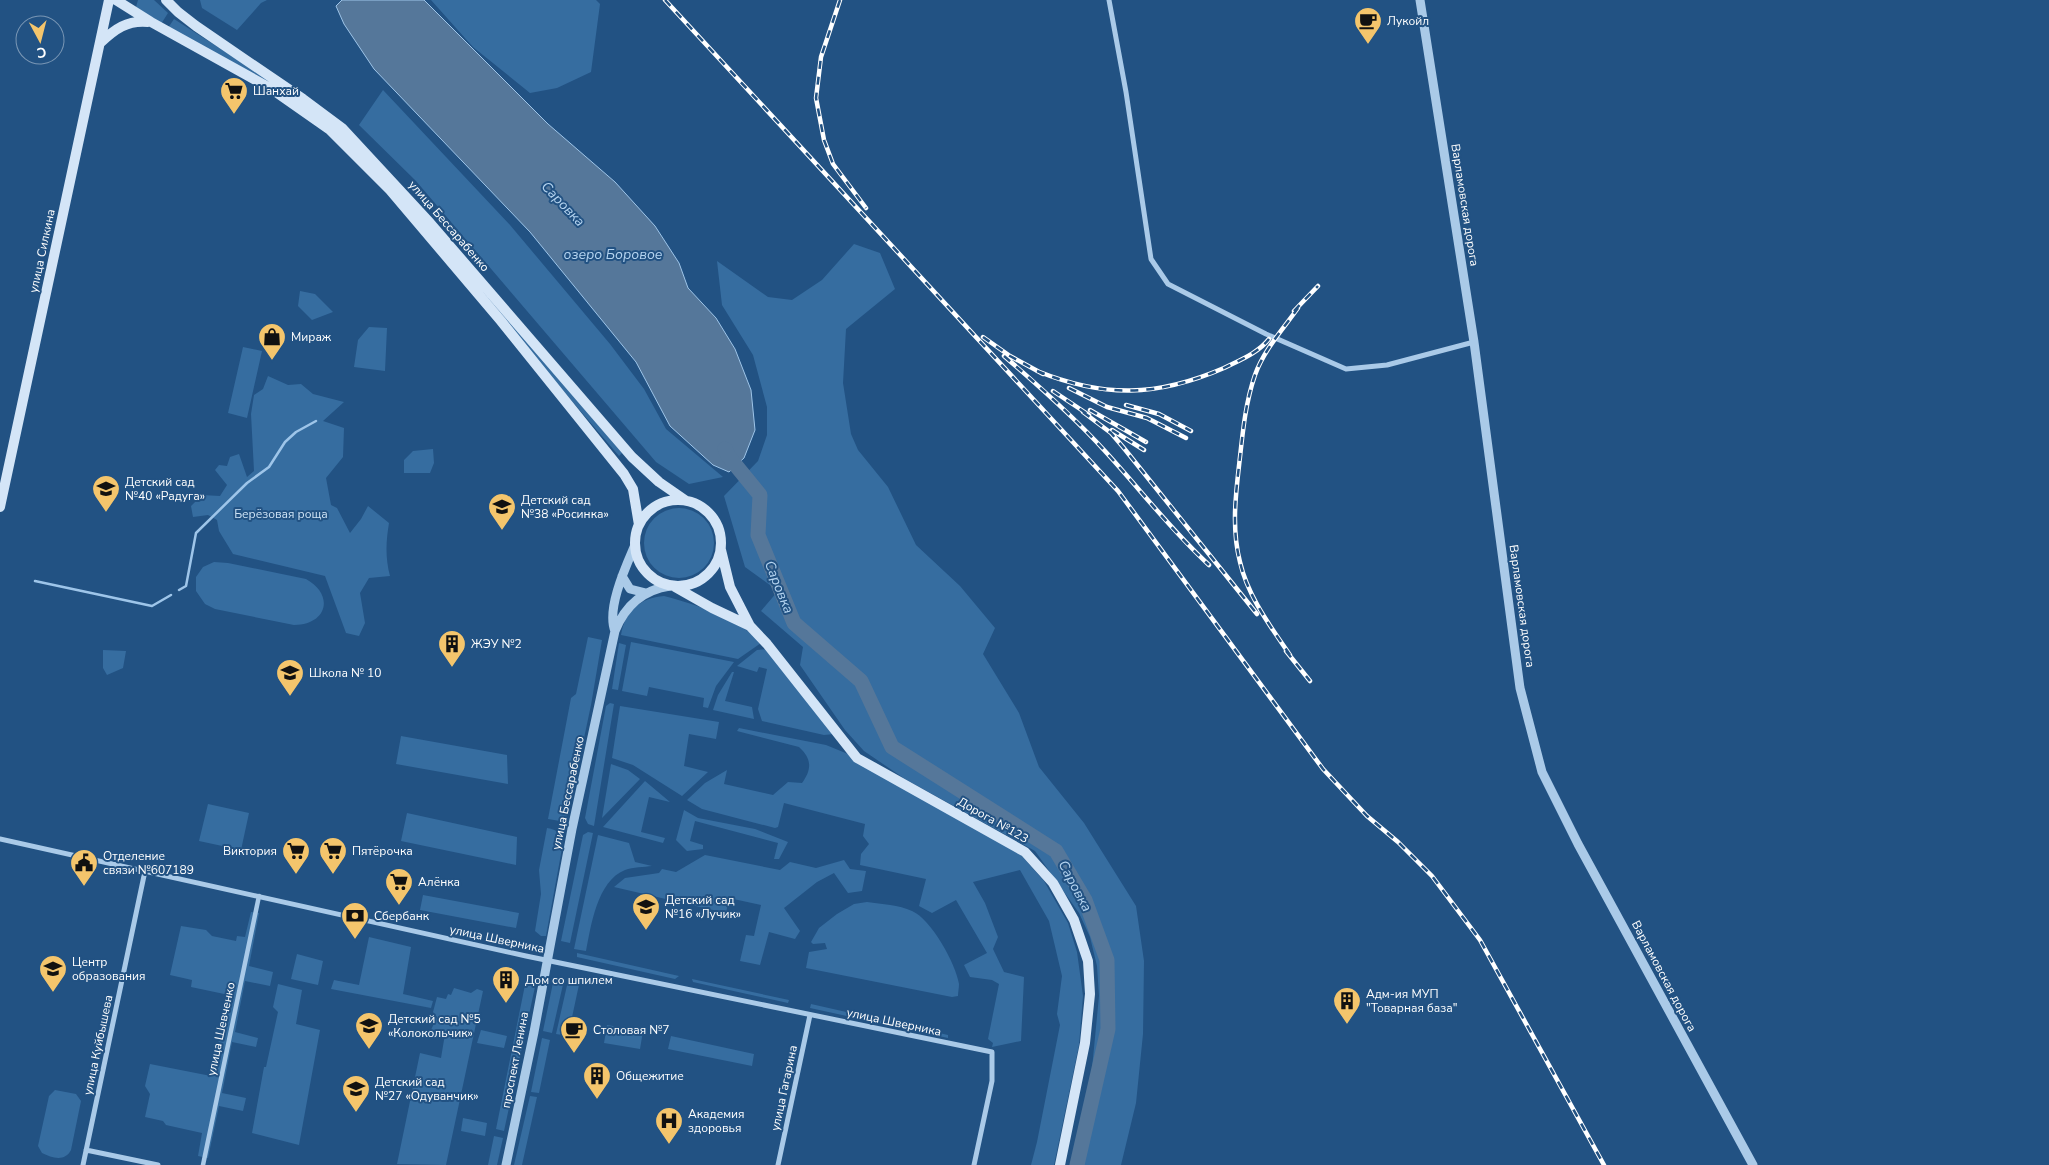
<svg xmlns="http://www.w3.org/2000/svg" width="2049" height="1165" font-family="'Nunito Sans',sans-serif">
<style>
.green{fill:#366da0}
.water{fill:#55779a;stroke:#9ec5e9}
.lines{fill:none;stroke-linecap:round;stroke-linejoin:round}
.stream{stroke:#9ec5e9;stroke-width:2.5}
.river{stroke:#55779a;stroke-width:15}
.pedestrian{stroke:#aacae8;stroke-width:4.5}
.minor{stroke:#aacae8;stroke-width:5}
.tertiary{stroke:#aacae8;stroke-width:9}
.secondary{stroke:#d4e5f7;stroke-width:10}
.rail-casing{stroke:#fff;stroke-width:4.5}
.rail{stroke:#225283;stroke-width:2.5;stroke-dasharray:8;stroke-linecap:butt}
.labels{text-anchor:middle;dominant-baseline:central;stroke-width:4;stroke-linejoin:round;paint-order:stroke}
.poi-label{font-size:12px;fill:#fff;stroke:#225283;text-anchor:start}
.street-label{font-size:12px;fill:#fff;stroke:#225283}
.park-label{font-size:12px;fill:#cee3f6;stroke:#225283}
.water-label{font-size:14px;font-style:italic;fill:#b5d4f0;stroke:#225283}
</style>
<rect width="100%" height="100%" fill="#225283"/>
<!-- green -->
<path class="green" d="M138 0H154L168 13 161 24 136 7Z
M200 0H267L261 3 237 30 202 8Z
M431 0H596L600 4 591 72 557 88 530 93 473 47Z
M174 19 299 99 168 28Z
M383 90 510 225 610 344 644 389 666 429 723 477 689 484 656 462 416 181 359 125Z
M427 232 447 247 622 453 619 456Z
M854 244 880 253 895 289 846 329 843 383 851 434 858 450 888 487 916 545 960 586 995 628 983 654 1019 713 1039 767 1084 823 1136 906 1144 961 1143 1034 1136 1103 1121 1165H1070L1091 1079 1099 996 1097 966 1090 937 1079 913 1035 851 905 779 864 751 845 730 800 665 803 647 761 611 778 591 745 567 724 496 758 461 767 435V407L753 355 722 305 717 261 768 297 792 300 822 280Z
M300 291 315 294 333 312 312 320 298 306Z
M369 327 387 328 385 371 354 367 358 340Z
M243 347 262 351 247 418 228 413Z
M268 376 288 385 301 384 313 394 344 402 323 421 344 428 343 457 326 478 331 505 337 508 350 533 361 519 368 506 389 523C386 541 385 557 390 576L369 578 360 593 365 623 359 636 346 633 325 576 233 554 219 531 217 520 208 515 193 517 191 506 202 495 220 496 227 485 215 470 219 465 227 466 230 457 239 454 247 477 254 471 251 414 254 395 263 389Z
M433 449 434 463 430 473H404V460L413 451Z
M644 543a35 35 0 1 1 70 0a35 35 0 1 1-70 0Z
M214 562 228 563 306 579C335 595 327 625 294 625L215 609 205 604 196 591V577L203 567Z
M664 596C694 604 741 619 761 643L738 659 621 635C625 611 640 598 664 596Z
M588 637 602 640 591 705 568 814 566 818 560 821 548 819 571 698 576 694Z
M631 642 734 662 716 686 708 708 703 707 704 698 649 687 647 696 622 691Z
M619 643 626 645 618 690 612 689Z
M768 649 834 734 824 735 762 721 758 709 767 669 759 667 757 672 737 666 757 650Z
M103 650 126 651 123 668 107 675 103 668Z
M732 672H734L725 701 752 707 754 719 713 710 718 695Z
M610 703 614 704 594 826 588 824 585 818 606 706Z
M620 706 719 722 716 739 689 734 684 766 708 772 682 796 633 765 612 758Z
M739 728 826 745 848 754 1021 855 1044 881 1068 923 1077 952 1083 996 1079 1045 1054 1165H1031L1037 1142 1060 1025 1057 1014 1062 976 1049 921 1020 870 973 882 985 903 998 937 993 949 1004 972 1024 977 1021 1041 992 1047 993 1043 988 1039 999 984 992 980 970 977 964 965 987 953 956 900 932 913 919 906 926 879 860 865 861 854 869 844 863 836 865 824 784 803 778 827 775 828 702 809 687 800 705 783 727 770 724 784 773 795 788 782 802 783C812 769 812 759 799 747L737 731Z
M401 736 507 755 508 784 396 764Z
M611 764 628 770 640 779 602 818Z
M645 781 670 802 649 797 641 832 665 838 663 843 603 827Z
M208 804 249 813 241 850 199 841Z
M684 810 698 818 755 829 788 842 779 859H774L778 843 695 821 690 841 703 845V849L687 851 676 840Z
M407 813 517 837 516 865 401 841Z
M547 828C558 830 560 833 563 843L546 936H541L535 931 541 894 539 870Z
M588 832 593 833 570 943 561 941 583 835Z
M598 835 629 843 635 862 652 866C644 867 633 867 625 870 597 881 591 926 586 951L574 949Z
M705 855 780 870 790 862 816 868 844 860 850 869 866 871 862 891 848 893 834 873 817 882 784 908 800 931 795 939 769 932 760 965 740 961 746 935 754 936 761 905 729 898 726 913 614 887 625 878 659 873 662 869 676 872Z
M423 895 519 913 516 928 420 910Z
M867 902C882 904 899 905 912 911 931 919 956 964 959 984 959 988 958 992 958 996L952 997 806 968 809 952 827 949 825 943 813 944 811 942 819 928 837 914 854 904Z
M251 912 259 913 249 966 273 972 270 986 245 981 235 1032 258 1038 256 1047 232 1042 222 1093 246 1098 243 1111 219 1106 208 1158 198 1156 202 1133 166 1125 163 1121 145 1117 150 1094 145 1086 150 1064 211 1076 229 995 191 987 192 980 170 975 181 926 206 930 212 936 236 941 237 936 245 937Z
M369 937 411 947 403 994 433 1001 431 1008 331 989 334 980 359 985Z
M577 953 679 976 675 979 577 957Z
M297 954 323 961 318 985 291 979Z
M554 978 564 980 552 1033 543 1031Z
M573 978 580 980 568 1036 556 1034 568 981 572 982Z
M692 979 789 1000 788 1003 693 982Z
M526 980 536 982 504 1131 496 1129Z
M278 984 302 990 296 1024 320 1030 299 1145 252 1133 264 1067H266L278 1012 273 1007Z
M454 988 471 993 477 989 483 991 446 1165 397 1164 420 1053 441 1058 445 1034 431 1030 437 1017 433 1012 437 997 446 999 448 994 451 995Z
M811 1004 948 1035V1038L810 1008Z
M607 1025 643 1031 640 1049 604 1043Z
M481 1030 507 1036 504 1048 477 1043Z
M671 1036 754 1054 752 1066 668 1049Z
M542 1038 550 1040 539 1093 531 1092Z
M55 1090 76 1094 81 1101 71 1150C65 1162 52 1158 42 1153L38 1146 49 1096Z
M530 1096 537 1097 522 1165H514Z
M463 1118 487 1123 485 1136 461 1131Z
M494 1136 503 1138 497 1165H488Z"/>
<!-- water -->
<path class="water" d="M342 0H424L548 124 615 182 655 226 679 263 688 288 716 318 735 349 751 390 755 430 744 458 729 472 713 465 670 426 636 362 530 232 374 69 344 24 336 6Z"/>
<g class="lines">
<!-- stream -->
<path class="stream" d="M35 581 152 606 171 595
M179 590 186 586 196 533 247 483 269 467 285 442 296 432 316 421"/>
<!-- river -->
<path class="river" d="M725 449 729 457 760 495 758 535 794 623 861 681 892 747 1056 851 1085 900 1107 960 1108 1029 1077 1165"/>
<!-- pedestrian -->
<path class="pedestrian" d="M203 1165 259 896"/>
<!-- minor -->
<path class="minor" d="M1109 0 1126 92 1151 259 1168 284 1266 334 1346 369 1387 365 1474 342
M0 839 526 956 992 1052V1081L974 1165
M86 1150 158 1165
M83 1165 145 871
M778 1165 810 1015"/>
<!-- tertiary -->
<path class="tertiary" d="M1420 0 1474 342 1520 688 1542 772 1578 844 1753 1165
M622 576 630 589 646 593
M615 631C606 609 626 566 635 545
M506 1165 534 1032 572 829 615 631C625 606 642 590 670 586"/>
<!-- secondary -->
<path class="secondary" d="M116 0 151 22 270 88 330 130 390 190 501 321 624 474 633 489 639 525
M166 0 178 12 196 26 303 99 342 128 430 223 632 457 659 482 685 500
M100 43C115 29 127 20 148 22
M635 543a43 43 0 1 1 86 0a43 43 0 1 1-86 0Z
M0 507 109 0
M721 550 730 587 750 626 767 644 857 758 1025 852 1053 883 1074 920 1088 961 1090 994 1085 1043 1060 1165
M675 587 712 608 750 626"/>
<defs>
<path id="rail" d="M665 0 1118 491 1323 769 1367 816 1398 842 1432 876 1480 940 1604 1165
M840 0 821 57 816 98 824 140 833 164 866 208
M1294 311 1318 286
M983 337 1010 356 1043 374
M1004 356C1039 386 1073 416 1104 450 1140 489 1169 528 1209 565
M1037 371C1104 398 1157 397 1224 368 1240 360 1258 353 1269 339
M1069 388 1107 407 1147 418 1186 438
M1053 391 1089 415
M1126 405 1159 414 1191 431
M1090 410 1146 442
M1083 412 1111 433 1123 447 1257 614
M1112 430 1144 450
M1286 651 1310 681
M1290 655C1271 627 1248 597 1240 562 1231 527 1236 492 1240 457 1243 429 1246 401 1255 375 1264 350 1283 329 1298 308"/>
</defs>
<!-- rail casing -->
<use href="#rail" class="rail-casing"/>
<!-- rail -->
<use href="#rail" class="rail"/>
</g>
<!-- icons -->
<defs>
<symbol id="cafe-pin" viewBox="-11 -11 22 30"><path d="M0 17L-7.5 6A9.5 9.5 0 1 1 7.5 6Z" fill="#f4c56c" stroke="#225283"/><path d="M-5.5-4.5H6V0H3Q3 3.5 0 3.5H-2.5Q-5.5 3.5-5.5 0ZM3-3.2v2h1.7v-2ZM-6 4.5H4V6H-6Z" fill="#111"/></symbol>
<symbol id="supermarket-pin" viewBox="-11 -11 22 30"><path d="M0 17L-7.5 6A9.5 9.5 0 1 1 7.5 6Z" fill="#f4c56c" stroke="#225283"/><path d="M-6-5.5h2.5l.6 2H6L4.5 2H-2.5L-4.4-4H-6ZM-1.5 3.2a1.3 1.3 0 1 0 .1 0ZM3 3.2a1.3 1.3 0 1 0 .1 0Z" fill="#111"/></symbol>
<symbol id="shop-pin" viewBox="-11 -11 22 30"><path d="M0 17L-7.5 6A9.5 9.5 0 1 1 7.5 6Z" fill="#f4c56c" stroke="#225283"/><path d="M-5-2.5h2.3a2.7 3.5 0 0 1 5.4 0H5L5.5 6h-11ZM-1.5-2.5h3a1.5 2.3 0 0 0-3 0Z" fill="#111"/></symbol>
<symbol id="school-pin" viewBox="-11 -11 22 30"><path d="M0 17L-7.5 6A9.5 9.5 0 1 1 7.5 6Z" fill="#f4c56c" stroke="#225283"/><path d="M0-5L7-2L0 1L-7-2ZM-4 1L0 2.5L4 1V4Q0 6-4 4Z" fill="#111"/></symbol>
<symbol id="building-pin" viewBox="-11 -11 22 30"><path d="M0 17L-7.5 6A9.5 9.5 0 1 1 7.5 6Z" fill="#f4c56c" stroke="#225283"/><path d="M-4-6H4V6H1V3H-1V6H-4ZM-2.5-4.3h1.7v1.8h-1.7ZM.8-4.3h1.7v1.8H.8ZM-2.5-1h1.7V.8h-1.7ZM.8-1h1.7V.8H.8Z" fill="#111"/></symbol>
<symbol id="civic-pin" viewBox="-11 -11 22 30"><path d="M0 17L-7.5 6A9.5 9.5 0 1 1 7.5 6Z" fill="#f4c56c" stroke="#225283"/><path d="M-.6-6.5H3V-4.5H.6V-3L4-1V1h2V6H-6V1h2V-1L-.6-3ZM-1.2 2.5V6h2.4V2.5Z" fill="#111"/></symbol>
<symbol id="bank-pin" viewBox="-11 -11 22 30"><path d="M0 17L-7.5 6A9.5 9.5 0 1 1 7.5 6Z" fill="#f4c56c" stroke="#225283"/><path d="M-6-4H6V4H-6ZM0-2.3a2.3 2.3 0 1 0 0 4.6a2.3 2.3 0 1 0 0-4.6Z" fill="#111"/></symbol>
<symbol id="hospital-pin" viewBox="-11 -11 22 30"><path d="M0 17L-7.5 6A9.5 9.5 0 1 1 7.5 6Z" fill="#f4c56c" stroke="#225283"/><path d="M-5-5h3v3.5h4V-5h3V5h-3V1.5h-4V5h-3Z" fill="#111"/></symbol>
</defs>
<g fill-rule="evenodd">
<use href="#cafe-pin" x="1352" y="5" width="32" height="43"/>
<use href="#supermarket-pin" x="218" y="75" width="32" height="43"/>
<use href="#shop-pin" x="256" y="321" width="32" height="43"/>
<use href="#school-pin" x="90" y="473" width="32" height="43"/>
<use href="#school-pin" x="486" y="491" width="32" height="43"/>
<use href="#building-pin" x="436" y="628" width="32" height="43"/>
<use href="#school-pin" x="274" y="657" width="32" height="43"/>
<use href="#supermarket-pin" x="280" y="835" width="32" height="43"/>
<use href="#supermarket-pin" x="317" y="835" width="32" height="43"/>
<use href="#civic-pin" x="68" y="847" width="32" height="43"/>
<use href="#supermarket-pin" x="383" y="866" width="32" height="43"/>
<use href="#school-pin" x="630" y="891" width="32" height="43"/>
<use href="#bank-pin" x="339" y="900" width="32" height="43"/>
<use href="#school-pin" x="37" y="953" width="32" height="43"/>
<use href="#building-pin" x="490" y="964" width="32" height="43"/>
<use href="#building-pin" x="1331" y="985" width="32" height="43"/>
<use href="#school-pin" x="353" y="1010" width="32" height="43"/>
<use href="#cafe-pin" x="558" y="1014" width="32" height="43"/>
<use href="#building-pin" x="581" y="1060" width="32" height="43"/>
<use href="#school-pin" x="340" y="1073" width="32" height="43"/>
<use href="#hospital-pin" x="653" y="1105" width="32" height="43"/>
</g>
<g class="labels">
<!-- poi labels -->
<g class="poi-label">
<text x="1387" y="21">Лукойл</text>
<text x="253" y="91">Шанхай</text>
<text x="291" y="337">Мираж</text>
<text x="125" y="482">Детский сад<tspan x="125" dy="14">№40 «Радуга»</tspan></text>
<text x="521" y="500">Детский сад<tspan x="521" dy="14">№38 «Росинка»</tspan></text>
<text x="471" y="644">ЖЭУ №2</text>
<text x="309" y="673">Школа № 10</text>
<text x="277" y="851" text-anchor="end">Виктория</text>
<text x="352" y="851">Пятёрочка</text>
<text x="103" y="856">Отделение<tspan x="103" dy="14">связи №607189</tspan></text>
<text x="418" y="882">Алёнка</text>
<text x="665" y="900">Детский сад<tspan x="665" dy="14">№16 «Лучик»</tspan></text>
<text x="374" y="916">Сбербанк</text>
<text x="72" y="962">Центр<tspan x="72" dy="14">образования</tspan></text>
<text x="525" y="980">Дом со шпилем</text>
<text x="1366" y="994">Адм-ия МУП<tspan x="1366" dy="14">"Товарная база"</tspan></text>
<text x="388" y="1019">Детский сад №5<tspan x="388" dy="14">«Колокольчик»</tspan></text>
<text x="593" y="1030">Столовая №7</text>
<text x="616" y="1076">Общежитие</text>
<text x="375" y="1082">Детский сад<tspan x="375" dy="14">№27 «Одуванчик»</tspan></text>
<text x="688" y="1114">Академия<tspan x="688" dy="14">здоровья</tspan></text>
</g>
<!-- street labels -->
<g class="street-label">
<text transform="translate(1465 205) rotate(81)">Варламовская дорога</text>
<text transform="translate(449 226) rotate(49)">улица Бессарабенко</text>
<text transform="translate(42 251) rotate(-78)">улица Силкина</text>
<text transform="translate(1522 606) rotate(82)">Варламовская дорога</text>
<text transform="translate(568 793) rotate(-78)">улица Бессарабенко</text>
<text transform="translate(993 820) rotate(30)">Дорога №123</text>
<text transform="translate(497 939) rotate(12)">улица Шверника</text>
<text transform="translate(1664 976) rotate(62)">Варламовская дорога</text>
<text transform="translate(894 1022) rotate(12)">улица Шверника</text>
<text transform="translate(221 1029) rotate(-78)">улица Шевченко</text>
<text transform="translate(98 1045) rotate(-78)">улица Куйбышева</text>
<text transform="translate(515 1060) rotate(-79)">проспект Ленина</text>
<text transform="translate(784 1088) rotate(-78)">улица Гагарина</text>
</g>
<!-- park labels -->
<g class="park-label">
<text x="281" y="514">Берёзовая роща</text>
</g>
<!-- water labels -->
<g class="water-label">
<text transform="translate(563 204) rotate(46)">Саровка</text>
<text x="613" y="254">озеро Боровое</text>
<text transform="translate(779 587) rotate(68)">Саровка</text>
<text transform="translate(1075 886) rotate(62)">Саровка</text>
</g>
</g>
<!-- north arrow -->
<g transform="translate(40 40) rotate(173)"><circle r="24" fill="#225283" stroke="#7a97b5"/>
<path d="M0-4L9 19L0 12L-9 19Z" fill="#f4c56c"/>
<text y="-8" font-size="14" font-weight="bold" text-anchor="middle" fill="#ffffff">С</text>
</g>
</svg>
